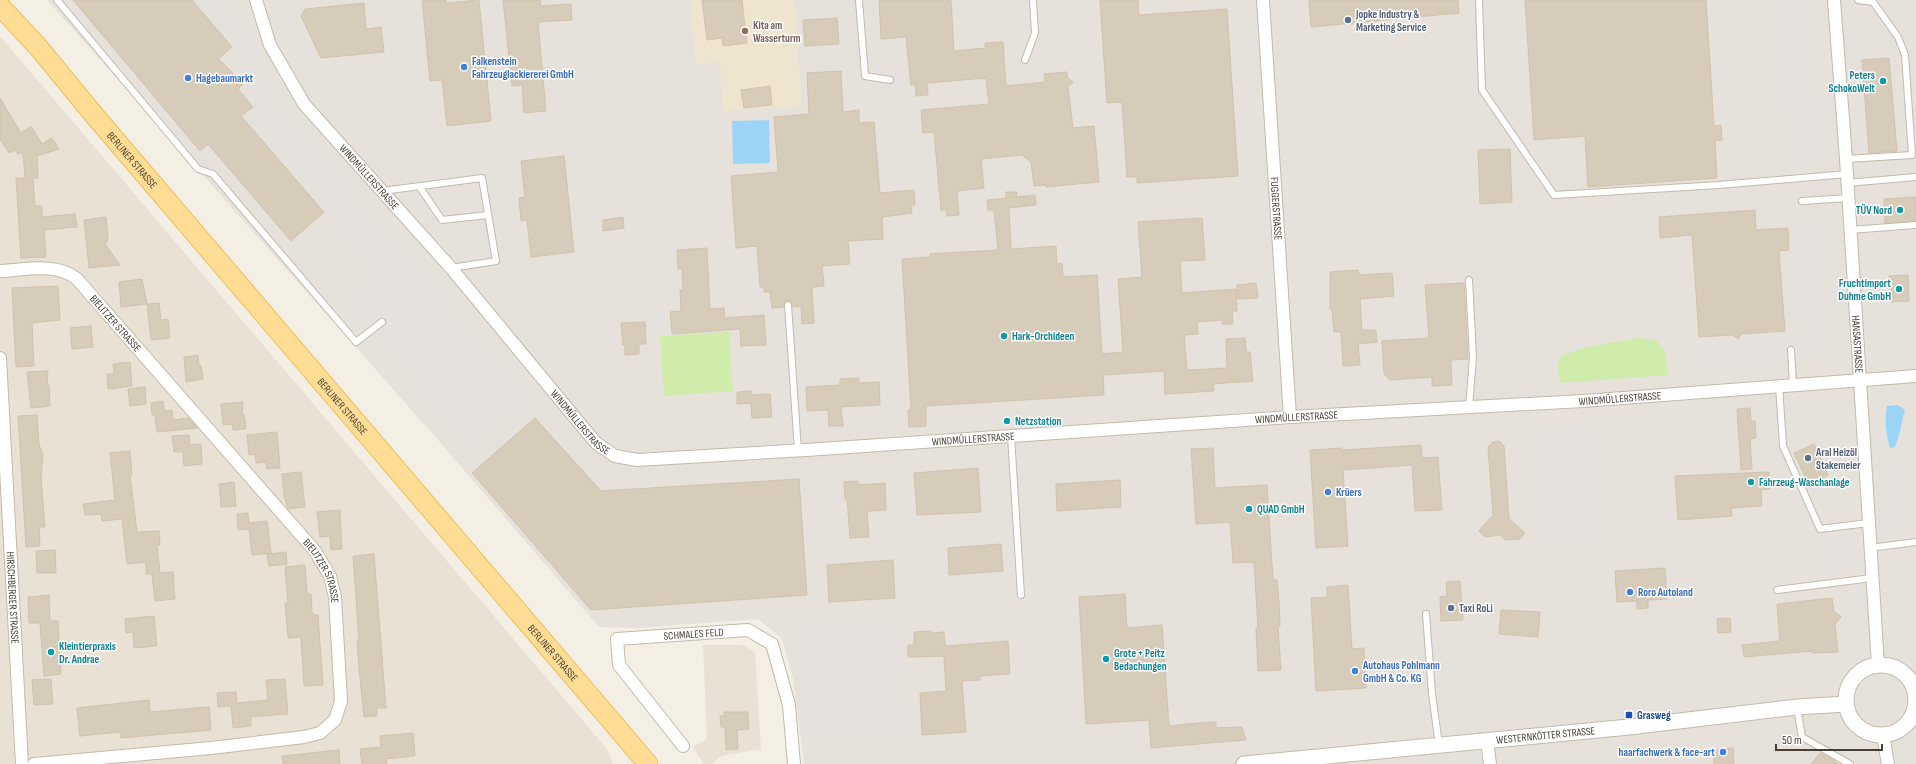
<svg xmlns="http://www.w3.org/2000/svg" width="1916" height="764" font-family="'Sofia Sans Condensed',sans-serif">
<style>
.residential{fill:#e9e1d3}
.industrial{fill:#e6e1da}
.education{fill:#efe5ce}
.green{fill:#d0ecab}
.parking{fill:#e5e2de}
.water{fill:#9cd4f6}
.building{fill:#d7cbba;stroke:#d2c2ad}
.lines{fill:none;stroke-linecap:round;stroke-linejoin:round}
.service-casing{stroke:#c3baaa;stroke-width:8}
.minor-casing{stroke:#c3baaa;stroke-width:14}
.tertiary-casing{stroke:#c3baaa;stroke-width:17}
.primary-casing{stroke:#edbd5a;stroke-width:21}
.service{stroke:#fff;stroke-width:6}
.minor{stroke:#fff;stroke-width:12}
.tertiary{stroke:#fff;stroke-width:15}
.primary{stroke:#ffdd94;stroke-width:19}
.service-dot{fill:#5c6f8a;stroke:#fff;stroke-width:1.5}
.education-dot{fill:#8d6e63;stroke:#fff;stroke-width:1.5}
.shop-dot{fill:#3f7fe0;stroke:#fff;stroke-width:1.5}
.culture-dot{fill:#0f9aa8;stroke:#fff;stroke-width:1.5}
.transit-dot{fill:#1a4fb4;stroke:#fff;stroke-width:1.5}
.labels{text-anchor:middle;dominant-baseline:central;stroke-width:3;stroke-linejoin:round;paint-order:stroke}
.service-label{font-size:11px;font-weight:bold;fill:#4e5e75;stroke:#fff;text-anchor:start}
.education-label{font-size:11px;font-weight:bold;fill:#785e54;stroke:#fff;text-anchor:start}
.shop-label{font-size:11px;font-weight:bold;fill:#366cbe;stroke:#fff;text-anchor:start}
.culture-label{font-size:11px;font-weight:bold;fill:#0d838f;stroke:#fff;text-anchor:start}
.street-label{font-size:11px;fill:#473f34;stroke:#fff}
.transit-label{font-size:11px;font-weight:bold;fill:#164399;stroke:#fff;text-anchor:start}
</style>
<rect width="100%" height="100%" fill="#f4efe5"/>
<!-- residential -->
<path class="residential" d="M0 36 607 749 613 764H0Z
M703 645H743L755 652 761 749 721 756 712 764H704L693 747 707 739Z"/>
<!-- industrial -->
<path class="industrial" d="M47 0H1916V764H804L793 679 782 639 758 619 637 628 599 627 432 433Z"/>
<!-- education -->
<path class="education" d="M691 0H794L802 106 723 111 720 62 695 64Z"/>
<!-- green -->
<path class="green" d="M729 332 733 391 664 396 660 336Z
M1638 338 1656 340 1665 351 1668 375 1560 383 1557 366 1561 356 1583 348Z"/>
<!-- parking -->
<path class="parking" d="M194 0H225L256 47 265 76 280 104 530 401 469 450 346 301 375 276 324 212 247 123 258 113 238 52Z
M1709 0H1719L1721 32 1711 33Z
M1775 0H1810L1821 166 1786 168Z
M1722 48 1727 123 1717 124 1713 49Z
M1818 217 1827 345 1818 361 1702 368 1700 342 1799 338 1794 218Z
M1595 420 1604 544 1540 549 1531 425Z
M1906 464 1909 530 1894 531 1891 465Z
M1854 538 1857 569 1818 572 1816 541Z
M1910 561 1914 604 1902 605 1899 562Z
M898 619 907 733 806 738 797 626Z"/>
<!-- water -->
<path class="water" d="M769 120 770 163 733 164 732 121Z
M1898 405 1905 410C1901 423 1900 435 1895 447L1890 448C1886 434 1884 420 1887 406Z"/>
<!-- building -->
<path class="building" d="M73 0H192L232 47 218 59 226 66 243 84 238 89 253 107 241 116 324 212 291 241 208 144 200 151Z
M422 0H446V3L479 0 491 121 447 126 442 80 430 81Z
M503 0H540L541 6 571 4 572 20 538 22 546 111 524 113 522 85 512 86Z
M702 0H742L747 43 723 46 722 38 707 40Z
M879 0H951L954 51 985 48V43L1003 42 1006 86 1045 82 1044 74 1067 72V77L1073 82 1068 87 1073 128 1094 126 1099 182 1046 187V185L1034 186 1031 162 1022 155 981 159 984 188 957 191 959 215 947 216 946 210H941L934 132 923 133 921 110 989 104 986 78 927 83 928 95 916 96 915 84 911 85 906 37 881 39Z
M1100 0H1138L1139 15 1227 9 1238 176 1137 183V177H1127L1122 102 1107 103Z
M1309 0H1458L1459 13 1311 27Z
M1525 0H1706L1714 126 1721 125 1722 140 1715 141 1717 178 1588 187 1585 136 1534 140Z
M364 3 366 29 381 27 384 52 321 58 301 16 305 9Z
M837 18 839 44 805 46 803 20Z
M1889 58 1897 151 1869 153 1862 60Z
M841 71 843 112 859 110V123L874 122 880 193 914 190 915 205H911L912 213 882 217 883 239 848 241 850 264 822 266 824 286 812 287 814 323 802 324 801 306 793 307 791 302 787 301 784 303V307L772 308 770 292H764V287H760L757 246 736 248 731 176 778 172 774 117 809 114 807 73Z
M770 86 772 105 744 108 741 90Z
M0 98 21 133 31 126 42 144 52 138 59 149 37 156 38 178H33L35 206H42V217L75 214 77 227 44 230 46 257 21 258 16 178H25L23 153 18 154 15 150 9 153 0 139Z
M1510 149 1512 202 1480 204 1478 150Z
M564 156 574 252 531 257 527 220 521 221 519 198 525 197 521 161Z
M1006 192H1017L1016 197 1035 195 1036 205 1009 208 1011 249 1056 246 1057 264 1062 263 1063 277 1097 275 1102 354 1123 352 1118 279 1142 277 1138 222 1202 218 1205 260 1180 261 1182 293 1236 289 1237 311H1232L1233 324H1222V320L1197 322 1198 334 1184 335 1187 370 1227 368 1226 339 1245 338 1246 352H1250L1253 381 1213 384 1214 391 1165 394 1164 371 1103 375 1104 395 926 406V426L909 427 908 410 911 409 902 259 930 257V254L998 250 994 210H988L987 200 1006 198Z
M1916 197V221L1885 223 1884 199Z
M1755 210 1756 230 1788 228 1789 250 1779 251 1785 331 1742 334 1738 339 1733 335 1699 337 1692 235 1660 238 1659 217Z
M106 217 108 237 107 242H104L120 265 89 268 84 220Z
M623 217 624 228 603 231V220Z
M707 248 710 309 724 308 725 318 764 315 766 345 741 346 740 329 672 334 670 312 681 311 680 290H683L682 268 678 269 677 250Z
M1358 270 1359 275 1392 273 1394 296 1360 299 1362 330H1376L1377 342 1358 344 1360 365 1343 366 1341 332H1334L1332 309H1330V272Z
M1908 275 1909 301 1891 302 1889 276Z
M142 279 147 304 159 303 161 320 168 319 170 338 151 340 147 304 121 307 119 282Z
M1256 283 1258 298 1238 299 1237 285Z
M1464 283 1468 359 1451 360 1452 385 1432 386V377L1390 380 1384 374 1382 341 1429 338 1425 285Z
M58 286 60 320 32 323 34 366 16 367 12 288Z
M645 322 646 344H639V354L625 355V345H623L621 323Z
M91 326 93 347 72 349 70 328Z
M198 355 199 365H201L203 379 186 382 184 357Z
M130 362 132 386 108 389 107 374H114L113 364Z
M48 371 47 385H49L50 406 31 408 27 372Z
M859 378V383L879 382 880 405 841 407 843 426H829L828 410 807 411 806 387 840 385V379Z
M145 387 146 404 130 406 128 389Z
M751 391V395L770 394 772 417 752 418 751 403 737 404V392Z
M163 401 164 411 172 410 173 420 189 418 197 428 157 432 155 415H152L151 403Z
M243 402 242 414H244L246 429 233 430 232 424 223 425 221 404Z
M1750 408 1751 421H1755L1756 438 1750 439 1752 469 1741 470 1737 409Z
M37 415 39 445 43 454 41 476 45 527H39L40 546 26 547 18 416Z
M535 418 601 491 799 479 807 595 591 610 472 473Z
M277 432 280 468 267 469 266 462 256 463 255 454 249 455 247 435Z
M189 435 190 445 201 444 202 464 184 466 183 452H174L172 436Z
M1499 441 1504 446 1509 519 1525 533 1520 539 1505 540 1500 535 1485 537 1479 531 1493 515 1488 447 1493 442Z
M1814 444 1828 475 1809 485 1794 453Z
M1421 445 1422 458 1438 457 1442 510 1415 511 1412 465 1343 470 1348 546 1316 548 1310 450 1342 448V450Z
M1213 448 1215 488 1267 485 1273 580H1277L1279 602 1280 626 1278 627 1281 670 1258 671 1256 628H1258L1254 562 1233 563 1230 522 1196 524 1191 449Z
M130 451 132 475H130L137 532 159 531 160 545H157L160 573 173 572 175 599 155 601 152 574H146V562L127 564 122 519 102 521 101 514 85 515 83 504 115 500 110 453Z
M978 468 981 512 917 515 914 473Z
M301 472 305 507 288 509 284 495 282 474Z
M1769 472 1770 489 1761 490 1762 506 1731 508 1732 516 1678 520 1675 476Z
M1120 480 1121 507 1057 511 1056 484Z
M858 481V485L885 483 886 510 867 511 869 537 850 538 847 498 845 499 844 482Z
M234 482 236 506 221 507 219 484Z
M340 510 342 549 331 550 330 536 320 537 317 512Z
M248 513 249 523 267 521 271 553 252 555 249 529 238 530 237 514Z
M1001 544 1003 571 949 575 948 548Z
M55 550 56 573H37L36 551Z
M286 552 287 564 269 566 267 554Z
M374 554 386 708H377V716L364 717 359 669 357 641H359L353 556Z
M893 560 895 598 829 602 827 565Z
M305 565 307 594H311L312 611 314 615H318L323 685 304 686 301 637 288 638 285 603H288L285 567Z
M1665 568 1667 599 1648 600V608L1637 609V601L1617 602 1615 571Z
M1460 581 1463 620 1441 621 1440 597 1447 596 1446 582Z
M1348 585 1352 649 1364 648 1366 688 1316 691 1311 598 1327 597V587Z
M1125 594 1127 628 1162 625 1169 726 1209 722H1216V728L1242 727 1246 740 1151 748 1149 720 1086 724 1079 597Z
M49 595 50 621H58L61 674 44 676 40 623H29L28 597Z
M1832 598 1834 611 1841 617 1835 624 1838 652 1813 653V651L1744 657 1742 645 1780 641 1777 604Z
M1501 610 1540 612 1538 637 1499 634Z
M154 616 157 646 134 648 133 632 126 633 125 619Z
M1730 618 1731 632 1718 633 1717 619Z
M931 631V633L944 632 945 646 1008 641 1010 674 980 676V680L962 681 966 732 922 735 920 693 946 691 944 656 908 657V645H914V632Z
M51 679 53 704 34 705 32 680Z
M285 679 288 714 251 717V726L233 728 231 706 218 707 217 693 236 692 237 703 268 700 266 680Z
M149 700 150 712 209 707 211 730 121 738 120 732 80 736 77 708Z
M724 712H748L749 729 737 730 738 749 726 750 725 727H721L720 716H724Z
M413 733 415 756 386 759 387 764H362L360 749 381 747 380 736Z
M1733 748 1734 764H1714L1713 750Z
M339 750 340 764H283L282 756Z
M1820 753 1830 758 1838 764H1811Z"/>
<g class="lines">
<defs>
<path id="service" d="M57 0 198 169 213 174 356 342 382 322
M859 0 865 76 890 80
M1479 0 1482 90 1554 195 1719 185 1847 174
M1025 60 1035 33 1033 0
M1846 159 1912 155 1905 55 1898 37 1873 2 1858 0
M1847 183 1916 177
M419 186 442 220 488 215
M382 191 482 178 496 261 451 268
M1802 201 1848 198
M1850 230 1916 225
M1469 280 1473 356 1469 408
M788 305 798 450
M1791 350 1793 384
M1779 385 1783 446 1820 529 1868 523
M1011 436 1021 595
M1870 548 1916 542
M1777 590 1872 578
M1426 614 1432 694 1439 745
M1797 707 1802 737 1850 764"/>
<g id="minor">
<path id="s1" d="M256 0 270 45 304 104 451 268 596 443 615 456 637 460 806 450 1290 417 1583 401 1916 376"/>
<path id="s2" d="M1263 0 1290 417"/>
<path id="s3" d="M1834 0 1846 159 1878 665"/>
<path id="s4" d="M0 271C26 270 56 262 77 279L315 551 330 576 335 597 341 701 335 720 320 733 304 737 211 748 34 764"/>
<path id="s5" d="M0 358 22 764"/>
<path d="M1883 735 1888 764"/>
<path d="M1487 742 1490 764"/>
<path id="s6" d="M683 746 619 665 617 639 748 630 772 644 789 705 794 764"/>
</g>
<g id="tertiary">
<circle cx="1881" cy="700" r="35"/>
<path id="s7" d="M1244 764 1629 727 1797 707 1846 704"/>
</g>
<g id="primary">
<path id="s8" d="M0 6 39 48 94 115 648 764"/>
</g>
</defs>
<!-- service casing -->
<use href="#service" class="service-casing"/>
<!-- minor casing -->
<use href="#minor" class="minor-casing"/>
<!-- tertiary casing -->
<use href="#tertiary" class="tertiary-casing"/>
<!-- primary casing -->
<use href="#primary" class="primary-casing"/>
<!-- service -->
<use href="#service" class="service"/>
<!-- minor -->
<use href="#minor" class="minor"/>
<!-- tertiary -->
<use href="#tertiary" class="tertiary"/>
<!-- primary -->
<use href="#primary" class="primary"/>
</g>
<!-- markers -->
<g class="service-dot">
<circle cx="1348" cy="20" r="4"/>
<circle cx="1808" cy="458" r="4"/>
<circle cx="1451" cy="608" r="4"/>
</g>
<circle class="education-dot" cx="745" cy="31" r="4"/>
<g class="shop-dot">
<circle cx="464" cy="67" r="4"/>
<circle cx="188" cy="78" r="4"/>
<circle cx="1328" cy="492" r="4"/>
<circle cx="1630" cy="592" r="4"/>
<circle cx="1355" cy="671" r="4"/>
<circle cx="1723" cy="752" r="4"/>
</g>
<g class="culture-dot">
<circle cx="1883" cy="81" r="4"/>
<circle cx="1900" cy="210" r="4"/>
<circle cx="1899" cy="289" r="4"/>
<circle cx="1004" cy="336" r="4"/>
<circle cx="1007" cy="421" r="4"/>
<circle cx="1751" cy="482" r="4"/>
<circle cx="1249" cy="509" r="4"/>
<circle cx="51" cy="652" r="4"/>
<circle cx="1106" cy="659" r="4"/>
</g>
<rect class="transit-dot" x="1625" y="711" width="8" height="8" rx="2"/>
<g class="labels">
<!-- service labels -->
<g class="service-label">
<text x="1356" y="14">Jopke Industry &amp;<tspan x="1356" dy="13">Marketing Service</tspan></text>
<text x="1816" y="452">Aral Heizöl<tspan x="1816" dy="13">Stakemeier</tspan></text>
<text x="1459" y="608">Taxi RoLi</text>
</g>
<!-- education labels -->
<g class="education-label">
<text x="753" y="25">Kita am<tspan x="753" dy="13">Wasserturm</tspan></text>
</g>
<!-- shop labels -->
<g class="shop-label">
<text x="472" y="61">Falkenstein<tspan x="472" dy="13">Fahrzeuglackiererei GmbH</tspan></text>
<text x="196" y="78">Hagebaumarkt</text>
<text x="1336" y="492">Krüers</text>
<text x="1638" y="592">Roro Autoland</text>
<text x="1363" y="665">Autohaus Pohlmann<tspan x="1363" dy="13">GmbH &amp; Co. KG</tspan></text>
<text x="1715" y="752" text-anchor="end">haarfachwerk &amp; face-art</text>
</g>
<!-- culture labels -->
<g class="culture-label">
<text x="1875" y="75" text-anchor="end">Peters<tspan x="1875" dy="13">SchokoWelt</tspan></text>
<text x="1892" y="210" text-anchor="end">TÜV Nord</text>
<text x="1891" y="283" text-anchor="end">Fruchtimport<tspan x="1891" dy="13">Duhme GmbH</tspan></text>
<text x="1012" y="336">Hark-Orchideen</text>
<text x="1015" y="421">Netzstation</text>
<text x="1759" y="482">Fahrzeug-Waschanlage</text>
<text x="1257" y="509">QUAD GmbH</text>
<text x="59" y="646">Kleintierpraxis<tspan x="59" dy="13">Dr. Andrae</tspan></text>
<text x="1114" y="653">Grote + Peitz<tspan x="1114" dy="13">Bedachungen</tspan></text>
</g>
<!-- street labels -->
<g class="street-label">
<text stroke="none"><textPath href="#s8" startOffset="203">BERLINER STRASSE</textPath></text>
<text stroke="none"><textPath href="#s1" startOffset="213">WINDMÜLLERSTRASSE</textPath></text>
<text stroke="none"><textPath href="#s2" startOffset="209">FUGGERSTRASSE</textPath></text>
<text stroke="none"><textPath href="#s4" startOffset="138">BIELITZER STRASSE</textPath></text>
<text stroke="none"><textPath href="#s3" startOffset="345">HANSASTRASSE</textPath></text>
<text stroke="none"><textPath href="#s1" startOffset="1593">WINDMÜLLERSTRASSE</textPath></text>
<text stroke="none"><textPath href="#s8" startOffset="527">BERLINER STRASSE</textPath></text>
<text stroke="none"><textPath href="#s1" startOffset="1269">WINDMÜLLERSTRASSE</textPath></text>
<text stroke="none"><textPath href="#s1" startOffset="537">WINDMÜLLERSTRASSE</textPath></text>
<text stroke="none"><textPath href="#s1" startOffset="945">WINDMÜLLERSTRASSE</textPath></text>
<text stroke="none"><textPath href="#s4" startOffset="462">BIELITZER STRASSE</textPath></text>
<text stroke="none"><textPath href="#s5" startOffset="240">HIRSCHBERGER STRASSE</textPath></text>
<text stroke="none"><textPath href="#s6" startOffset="206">SCHMALES FELD</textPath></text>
<text stroke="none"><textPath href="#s8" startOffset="851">BERLINER STRASSE</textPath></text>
<text stroke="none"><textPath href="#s7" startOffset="303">WESTERNKÖTTER STRASSE</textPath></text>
</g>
<!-- transit labels -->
<g class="transit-label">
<text x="1637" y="715">Grasweg</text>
</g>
</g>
<!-- scale -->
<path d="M1776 744v6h106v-6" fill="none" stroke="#473f34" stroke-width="2"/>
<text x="1782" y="744" font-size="12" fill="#473f34" stroke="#ffffff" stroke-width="3" paint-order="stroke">50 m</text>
</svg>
